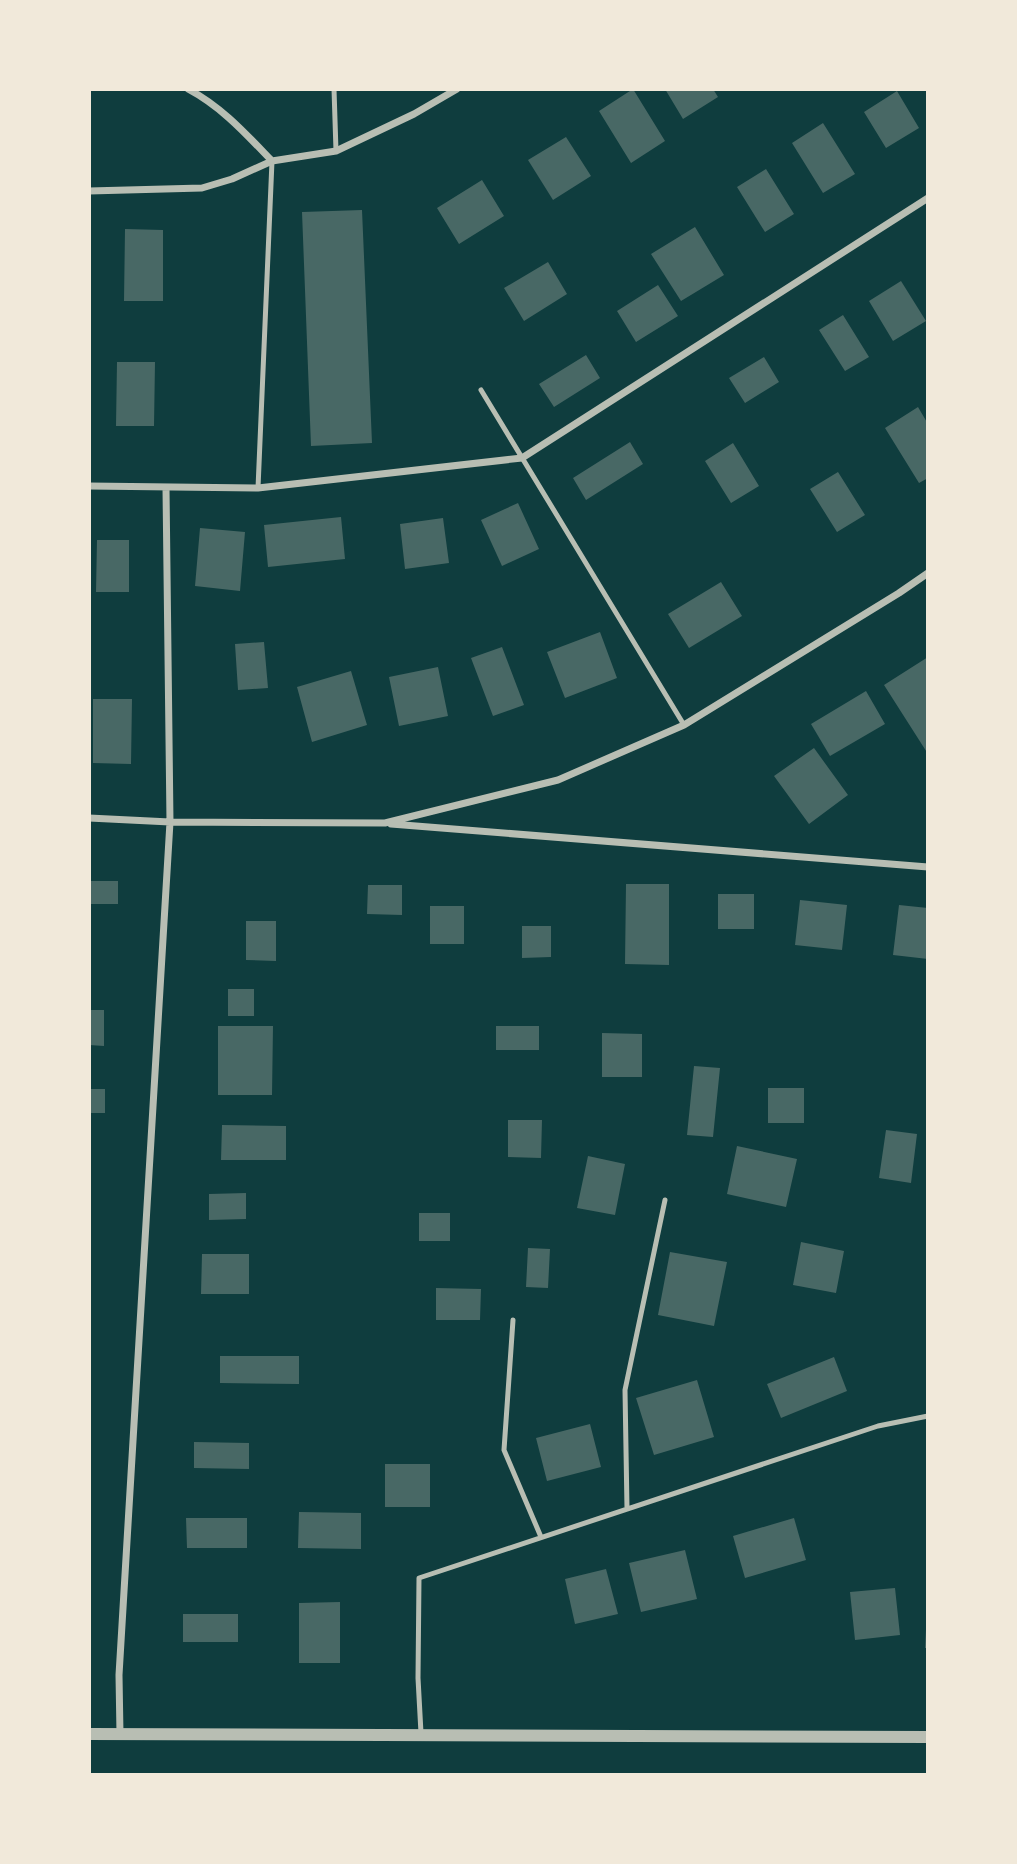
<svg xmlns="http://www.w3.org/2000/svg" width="1017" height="1864" font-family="'Fira Sans Condensed',sans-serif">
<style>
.building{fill:#486865}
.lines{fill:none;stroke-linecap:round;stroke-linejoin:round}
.service{stroke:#b8beb3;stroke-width:5}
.minor{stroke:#b8beb3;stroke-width:7}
.tertiary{stroke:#b8beb3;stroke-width:12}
</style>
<rect width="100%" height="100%" fill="#0f3d3e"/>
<!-- building -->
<path class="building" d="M633 89 665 141 631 163 599 111Z
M665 89H713L718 97 683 119Z
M897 91 919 128 886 148 864 112Z
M823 123 855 174 823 193 792 143Z
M566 137 591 176 553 200 528 160Z
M766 169 794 214 765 232 737 187Z
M482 180 504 216 459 244 437 208Z
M362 210 372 443 311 446 302 212Z
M695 227 724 275 681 301 651 254Z
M125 229 163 230V301H124Z
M548 262 567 294 524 321 504 288Z
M901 281 926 321 893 341 869 301Z
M658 285 678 316 636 342 617 311Z
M843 315 869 357 845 371 819 330Z
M586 355 600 378 554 407 539 384Z
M764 357 779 382 745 403 729 378Z
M117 362H155L154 426H116Z
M918 407 928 424V478L919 483 885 428Z
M630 442 643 464 586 500 573 478Z
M733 443 759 486 731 503 705 461Z
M838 472 865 515 837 532 810 489Z
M518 503 539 549 502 566 481 520Z
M341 517 345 559 268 567 264 525Z
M443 518 449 563 405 569 400 524Z
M200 528 245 532 240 591 195 586Z
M97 540H129V592H96Z
M721 582 742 616 689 648 668 614Z
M600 632 617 678 565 698 547 652Z
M264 642 268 688 238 690 235 644Z
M502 647 524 705 493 716 471 658Z
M928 657V754L884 685Z
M438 667 448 716 399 726 389 677Z
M351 671 367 725 312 742 297 687Z
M866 691 885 724 830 756 811 724Z
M93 699H132L131 764 93 763Z
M814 748 848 795 809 824 774 776Z
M90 881H118V904H90Z
M626 884H669V965L625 964Z
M368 885H402V915L367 914Z
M718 894H754V929H718Z
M800 900 847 905 842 950 795 945Z
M899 905 928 908V959L893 955Z
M430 906H464V944H430Z
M246 921H276V961L246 960Z
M522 926H551V957L522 958Z
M228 989H254V1016H228Z
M89 1010H104V1046L89 1045Z
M218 1026H273L272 1095H218Z
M496 1026H539V1050H496Z
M602 1033 642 1034V1077H602Z
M694 1066 720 1068 713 1137 687 1135Z
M768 1088H804V1123H768Z
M89 1089H105V1113H89Z
M508 1120H542L541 1158 508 1157Z
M222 1125 286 1126V1160H221Z
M886 1130 917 1134 911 1183 879 1178Z
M737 1146 797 1159 786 1207 727 1194Z
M588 1156 625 1164 615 1215 577 1208Z
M246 1193V1219L209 1220V1194Z
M419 1213H450V1241H419Z
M801 1242 844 1251 836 1293 793 1285Z
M528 1248 550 1249 548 1288 526 1287Z
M670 1252 727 1262 714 1326 658 1315Z
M202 1254H249V1294H201Z
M436 1288 481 1289 480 1320H436Z
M220 1356H299V1384L220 1383Z
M834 1357 847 1391 781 1418 767 1384Z
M697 1380 714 1437 654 1455 636 1398Z
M590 1424 601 1467 547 1481 536 1438Z
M194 1442 249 1443V1469L194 1468Z
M385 1464H430V1507H385Z
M299 1512 361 1513V1549L298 1548Z
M186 1518H247V1548H187Z
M794 1518 806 1560 745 1578 733 1536Z
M685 1550 697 1599 641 1612 629 1563Z
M606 1569 618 1614 575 1624 565 1579Z
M895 1588 900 1635 855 1640 850 1592Z
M340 1602V1663H299V1603Z
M183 1614H238V1642H183Z
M926 1629H928V1648H925Z"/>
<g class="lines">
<!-- service -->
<path class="service" d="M334 89 336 151
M481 390 684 725
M258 488 272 161
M513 1320 504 1450 541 1537
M627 1509 625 1390 665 1200
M421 1733 418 1678 419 1578 878 1426 928 1416"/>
<!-- minor -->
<path class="minor" d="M188 89C222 107 246 134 272 161
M89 191 202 188 232 179 272 161 336 151 414 114 457 89
M89 486 258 488 522 458 928 198
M89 818 170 822 385 823 558 780 684 725 899 593 928 573
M391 824 928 867
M120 1734 119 1675 170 822 166 488"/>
<!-- tertiary -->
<path class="tertiary" d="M89 1734 928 1737"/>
</g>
<!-- border -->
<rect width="1017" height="1864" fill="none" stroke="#f1e9da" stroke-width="182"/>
</svg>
